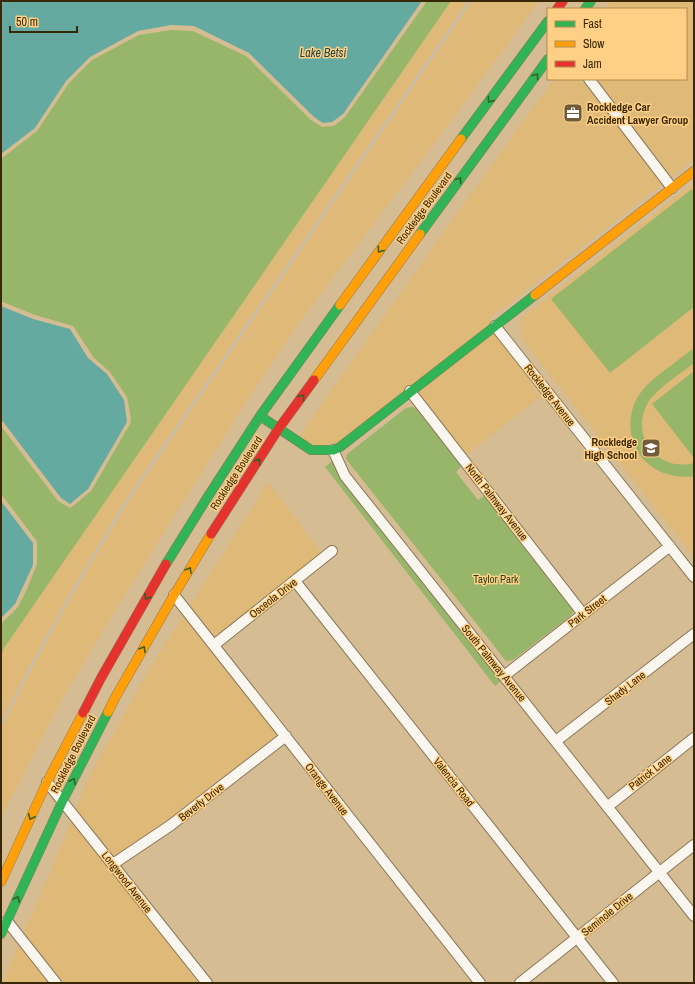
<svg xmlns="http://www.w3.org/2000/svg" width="695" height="984" font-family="'Archivo Narrow',sans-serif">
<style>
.built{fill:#dfb978}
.green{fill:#97b66a}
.water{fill:#65aaa1}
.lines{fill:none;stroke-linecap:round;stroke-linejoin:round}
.street-casing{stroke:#8b795b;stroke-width:12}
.fast-casing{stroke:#8b795b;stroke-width:10}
.slow-casing{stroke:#8b795b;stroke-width:10}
.jam-casing{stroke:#8b795b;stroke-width:10}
.street{stroke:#f9f5ef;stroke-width:10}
.fast{stroke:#30b455;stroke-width:9}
.slow{stroke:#ff9f0a;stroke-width:9}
.jam{stroke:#e5322d;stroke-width:9}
.rail{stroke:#c5beb1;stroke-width:2.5}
.oneway{stroke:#356026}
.labels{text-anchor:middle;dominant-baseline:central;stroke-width:3;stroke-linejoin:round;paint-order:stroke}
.poi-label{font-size:11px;font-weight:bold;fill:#392807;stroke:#fecf84;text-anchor:start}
.street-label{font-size:11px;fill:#392807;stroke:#fecf84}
.park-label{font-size:11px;fill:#25441b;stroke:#fecf84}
.water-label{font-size:12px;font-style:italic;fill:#234445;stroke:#fecf84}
</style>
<rect width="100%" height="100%" fill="#d5bc92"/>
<!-- built -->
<path class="built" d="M451 1H539L427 153 300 321 240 411 119 604 62 699 1 818V656L4 648Z
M610 1H694V159L671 177 595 79H686V9H605Z
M554 79H582L662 184 490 318 492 323 338 443 313 446 300 435 465 202Z
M691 185 694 186V557L521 338 520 319Z
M494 333 519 365 540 397 466 455 417 392Z
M268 482 322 554 215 639 190 606Z
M184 615 279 736 169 821 114 858 75 810 90 775 153 663Z
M71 821 109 867 200 983H63L23 934 49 875Z
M19 945 49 983H2Z"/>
<!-- green -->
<path class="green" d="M427 1H451L4 648 1 656V624L18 607 27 589 37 564V542L36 540 1 494V426L58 501 70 508 73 506 91 491 130 424 131 419 127 397 110 372 93 357 90 352 73 326 35 315 3 302 1 300V159L37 131 69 83 92 60 139 35 171 30 193 31 246 56 311 120 322 127 334 126 345 117Z
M692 189 694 191V307L610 373 551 299Z
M694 348V363C681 373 657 389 649 401 628 434 657 473 694 463V476C688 477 682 477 676 476 637 471 618 428 639 395 645 385 655 378 665 370 675 363 684 355 694 348Z
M694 371V458L652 404Z
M411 407 416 408 462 466 456 472 478 500 485 495 573 606 572 614 569 617 513 660 506 661 346 459 347 454 406 408Z
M332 461 341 479 501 681 495 686 325 467Z"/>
<!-- water -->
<path class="water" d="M5 1H422L343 114 332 122 323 123 314 117 249 53 194 26 171 25 138 31 90 57 66 81 35 128 1 154V4Z
M1 306 33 319 70 329 88 358 107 374 124 400 127 422 88 489 70 504 61 498 1 419Z
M1 501 33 543V565L15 604 1 618Z"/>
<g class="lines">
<defs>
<path id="street" d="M589 79 672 188
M495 326 694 577
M410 391 583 614
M333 450 345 476 694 916
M295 581 613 983
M174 595 480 983
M214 645 332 551
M504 676 670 546
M556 741 694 634
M47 782 207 983
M607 807 694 738
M113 864 171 825 286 736
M7 921 56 983
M520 983 694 845"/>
<path id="fast" d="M585 9 591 1
M461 139 548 21
M420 234 548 59
M260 416 311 450H333L340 447 535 295
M166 564 207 498 260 416 340 305
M1 934 62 802 108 712"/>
<path id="slow" d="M535 295 694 171
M340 305 461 139
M314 380 420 234
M108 712 116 696 174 595 211 534
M1 882 47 782 83 713"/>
<path id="jam" d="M557 9 563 1
M211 534 279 428 314 380
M83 713 101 678 166 564"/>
</defs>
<!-- street casing -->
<use href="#street" class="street-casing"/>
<!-- fast casing -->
<use href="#fast" class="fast-casing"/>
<!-- slow casing -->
<use href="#slow" class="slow-casing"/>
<!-- jam casing -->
<use href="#jam" class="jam-casing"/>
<!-- street -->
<use href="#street" class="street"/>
<!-- fast -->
<use href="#fast" class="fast"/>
<!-- slow -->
<use href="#slow" class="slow"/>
<!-- jam -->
<use href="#jam" class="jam"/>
<!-- rail -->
<path class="rail" d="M1 725C41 645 84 569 132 493L470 1"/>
</g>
<!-- one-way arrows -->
<defs><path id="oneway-chevron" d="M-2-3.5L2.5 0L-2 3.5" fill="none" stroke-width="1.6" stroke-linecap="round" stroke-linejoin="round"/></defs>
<g class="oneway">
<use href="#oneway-chevron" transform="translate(536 76) rotate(-54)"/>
<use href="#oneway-chevron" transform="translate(490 100) rotate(126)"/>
<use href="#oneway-chevron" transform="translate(459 180) rotate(-54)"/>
<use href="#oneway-chevron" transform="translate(380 250) rotate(126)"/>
<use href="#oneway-chevron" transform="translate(302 397) rotate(-54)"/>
<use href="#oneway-chevron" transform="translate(258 461) rotate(-57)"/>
<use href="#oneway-chevron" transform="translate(189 570) rotate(-59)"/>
<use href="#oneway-chevron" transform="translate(147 597) rotate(120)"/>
<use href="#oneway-chevron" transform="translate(143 649) rotate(-60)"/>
<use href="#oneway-chevron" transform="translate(73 781) rotate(-63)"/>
<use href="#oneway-chevron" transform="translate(31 817) rotate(115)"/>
<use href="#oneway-chevron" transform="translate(17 899) rotate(-65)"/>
</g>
<!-- icons -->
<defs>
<symbol id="office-square" viewBox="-11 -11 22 22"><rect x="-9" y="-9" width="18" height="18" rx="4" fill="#705c38" stroke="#fecf84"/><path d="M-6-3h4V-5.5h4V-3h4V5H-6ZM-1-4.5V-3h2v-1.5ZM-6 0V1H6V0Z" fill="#fff"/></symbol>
<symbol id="school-square" viewBox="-11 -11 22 22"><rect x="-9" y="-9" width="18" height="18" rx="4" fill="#705c38" stroke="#fecf84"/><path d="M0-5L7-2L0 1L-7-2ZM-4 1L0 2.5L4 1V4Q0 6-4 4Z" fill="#fff"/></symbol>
</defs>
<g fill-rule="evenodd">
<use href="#office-square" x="562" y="102" width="22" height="22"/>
<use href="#school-square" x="640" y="437" width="22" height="22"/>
</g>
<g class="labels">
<!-- poi labels -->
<g class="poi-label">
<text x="587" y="107">Rockledge Car<tspan x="587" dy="13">Accident Lawyer Group</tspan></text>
<text x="637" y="442" text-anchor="end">Rockledge<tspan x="637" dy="13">High School</tspan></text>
</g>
<!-- street labels -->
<g class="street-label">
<text transform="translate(424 208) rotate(-54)">Rockledge Boulevard</text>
<text transform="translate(550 395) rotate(52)">Rockledge Avenue</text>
<text transform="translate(236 473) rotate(-57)">Rockledge Boulevard</text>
<text transform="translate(497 502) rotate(52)">North Palmway Avenue</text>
<text transform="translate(273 598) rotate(-38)">Osceola Drive</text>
<text transform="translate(587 611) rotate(-38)">Park Street</text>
<text transform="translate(494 663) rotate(51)">South Palmway Avenue</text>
<text transform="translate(625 688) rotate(-38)">Shady Lane</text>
<text transform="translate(73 754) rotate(-63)">Rockledge Boulevard</text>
<text transform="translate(650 772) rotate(-38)">Patrick Lane</text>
<text transform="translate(454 782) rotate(52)">Valencia Road</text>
<text transform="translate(327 789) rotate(52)">Orange Avenue</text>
<text transform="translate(201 802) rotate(-38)">Beverly Drive</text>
<text transform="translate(127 882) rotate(52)">Longwood Avenue</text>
<text transform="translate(607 914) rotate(-39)">Seminole Drive</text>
</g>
<!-- park labels -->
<g class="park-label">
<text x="496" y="579">Taylor Park</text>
</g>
<!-- water labels -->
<g class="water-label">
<text x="323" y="53">Lake Betsi</text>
</g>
</g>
<!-- border -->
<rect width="695" height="984" fill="none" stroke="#392807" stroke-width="4"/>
<!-- legend -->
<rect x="547" y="8" width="140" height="72" fill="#fecf84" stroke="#af8c52"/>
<rect x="555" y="21" width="20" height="6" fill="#30b455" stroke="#af8c52"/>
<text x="583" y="28" font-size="12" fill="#392807">Fast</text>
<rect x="555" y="41" width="20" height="6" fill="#ff9f0a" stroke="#af8c52"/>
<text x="583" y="48" font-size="12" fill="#392807">Slow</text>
<rect x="555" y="61" width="20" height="6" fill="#e5322d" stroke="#af8c52"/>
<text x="583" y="68" font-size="12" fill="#392807">Jam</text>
<!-- scale -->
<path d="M10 26v6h67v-6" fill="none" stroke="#392807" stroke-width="2"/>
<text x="16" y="26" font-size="12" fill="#392807" stroke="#fecf84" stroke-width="3" paint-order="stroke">50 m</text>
</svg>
